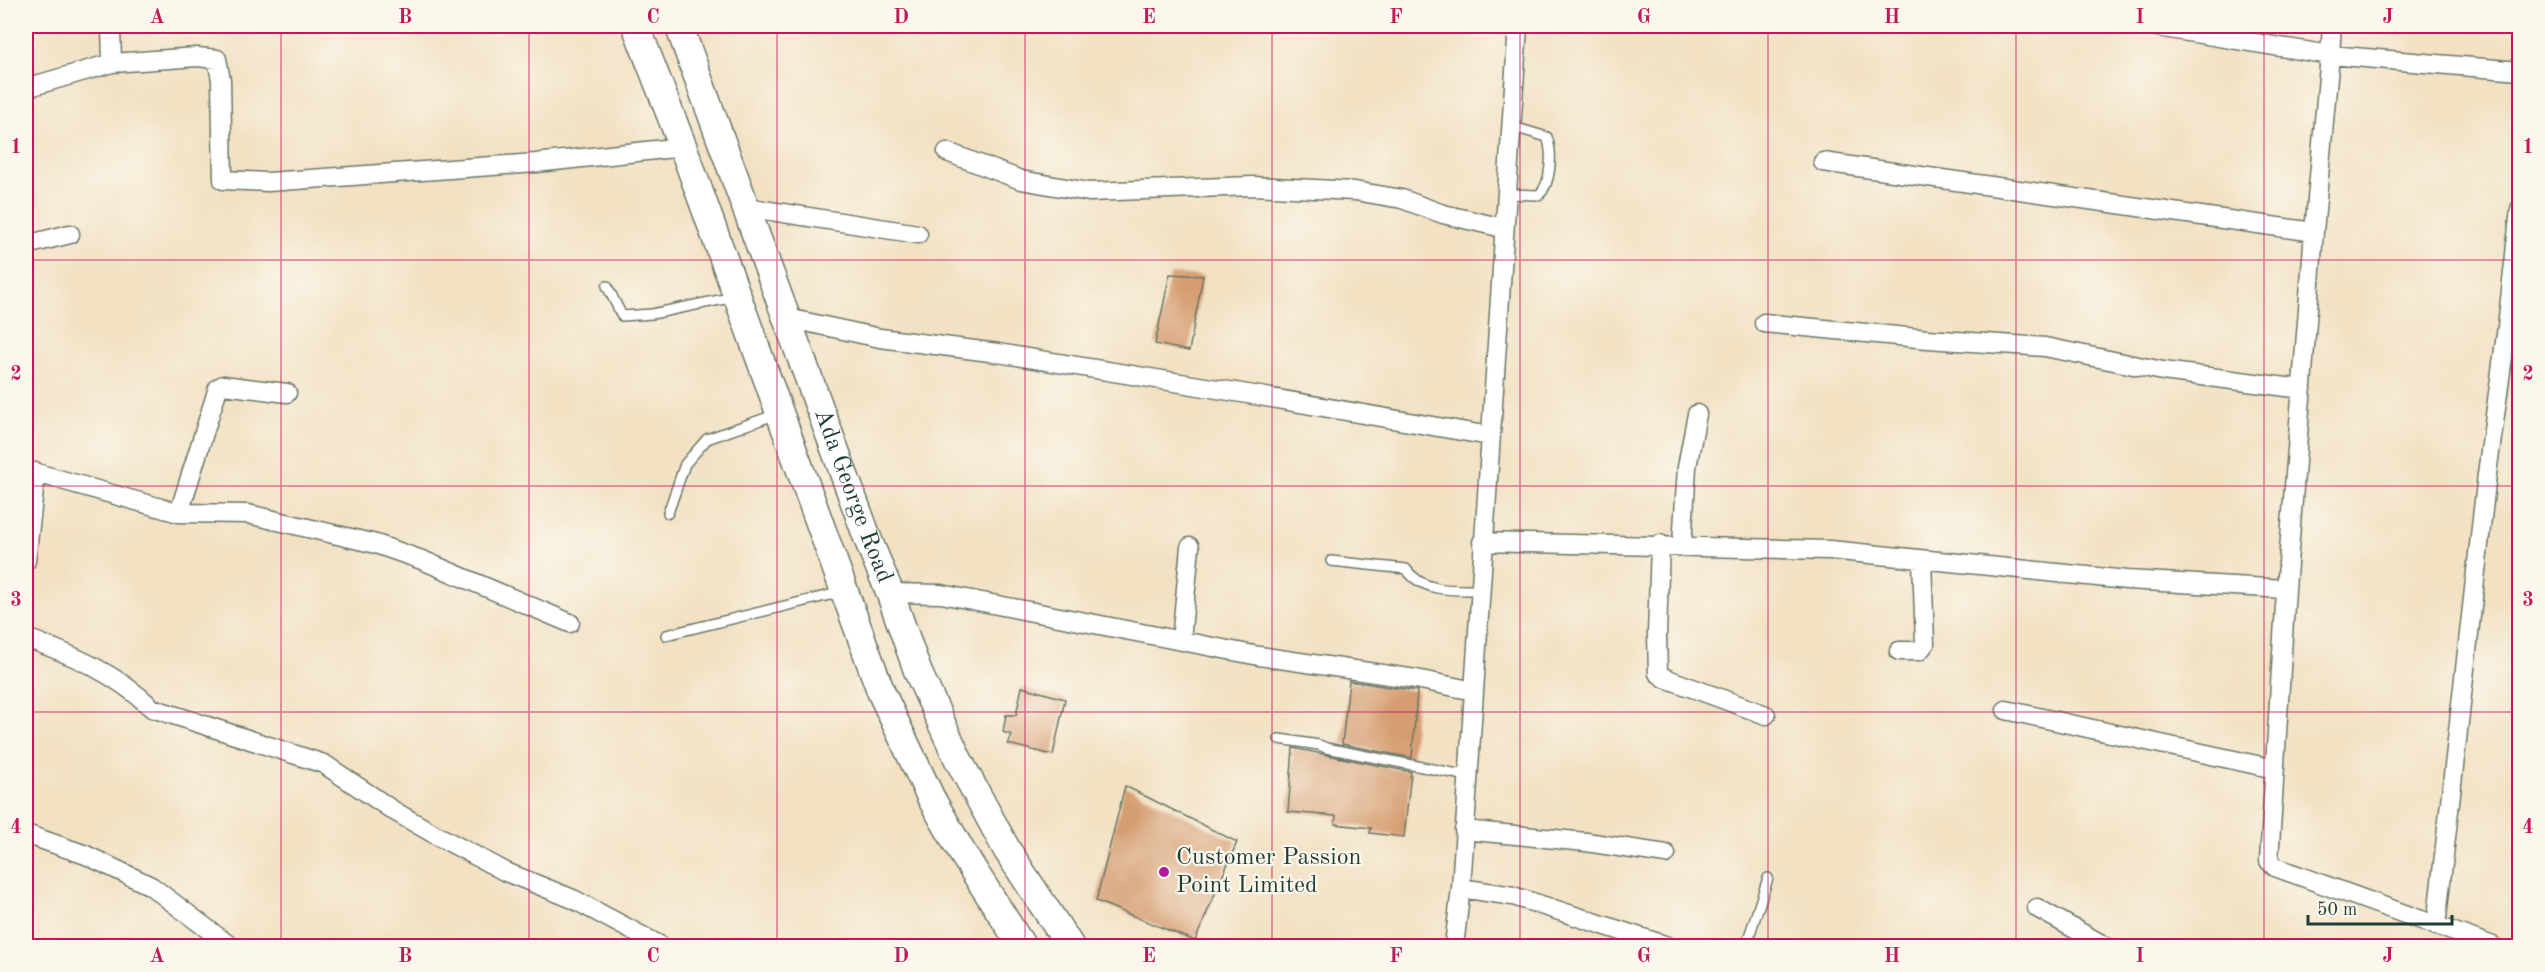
<svg xmlns="http://www.w3.org/2000/svg" width="2545" height="972" font-family="'Old Standard TT',serif">
<style>
.building{fill:#d59d71}
.lines{fill:none;stroke-linecap:round;stroke-linejoin:round}
.lane-casing{stroke:#697666;stroke-width:12}
.street-casing{stroke:#697666;stroke-width:21}
.secondary-casing{stroke:#697666;stroke-width:30}
.lane{stroke:#fff;stroke-width:9}
.street{stroke:#fff;stroke-width:18}
.secondary{stroke:#fff;stroke-width:27}
.grid{fill:none;stroke:#c2185b;stroke-width:1.5;stroke-opacity:0.55}
.poi-dot{fill:#b5179e;stroke:#fbf7ec;stroke-width:2}
.labels{text-anchor:middle;dominant-baseline:central;stroke-width:4.5;stroke-linejoin:round;paint-order:stroke}
.street-label{font-size:24px;fill:#1f3d34;stroke:#fbf7ec}
.poi-label{font-size:24px;fill:#1f3d34;stroke:#fbf7ec;text-anchor:start}
.neatline{fill:none;stroke:#c2185b;stroke-width:2}
.grid-label{font-size:20px;text-anchor:middle;font-weight:bold;fill:#c2185b}
</style>
<rect width="100%" height="100%" fill="#fbf7ec"/>
<filter id="ink" filterUnits="userSpaceOnUse"><feTurbulence type="fractalNoise" baseFrequency=".0167" numOctaves="2"/><feDisplacementMap in="SourceGraphic" scale="12" xChannelSelector="R" yChannelSelector="G"/><feConvolveMatrix kernelMatrix="1 2 1 2 8 2 1 2 1" color-interpolation-filters="sRGB"/></filter>
<filter id="wash" filterUnits="userSpaceOnUse"><feTurbulence type="fractalNoise" baseFrequency=".008" numOctaves="4" result="noise"/><feDisplacementMap in="SourceGraphic" scale="24" xChannelSelector="R" yChannelSelector="G"/><feGaussianBlur stdDeviation="1.35" result="paint"/><feColorMatrix in="noise" values="0 0 0 0 0 0 0 0 0 0 0 0 0 0 0 0 0 1.4 0 .05"/><feComposite in="paint" operator="in"/></filter>
<g filter="url(#wash)">
<rect width="100%" height="100%" fill="#f2e1c3"/>
<g id="blocks">
<!-- building -->
<path class="building" d="M1170 274 1203 276 1189 351 1155 344Z
M1349 681 1417 691 1412 758 1342 744Z
M1022 687 1065 699 1053 755 1008 744 1012 735 1003 732 1006 715H1016Z
M1293 748 1411 772 1404 837 1370 833 1371 828 1335 824 1336 816 1288 812Z
M1125 786 1237 842 1195 941 1096 901Z"/>
</g>
</g>
<g filter="url(#ink)">
<use href="#blocks" fill-opacity="0" stroke="#697666" stroke-width="1.5"/>
<g class="lines">
<defs>
<path id="lane" d="M1505 194 1539 195C1551 184 1553 153 1547 137L1510 126
M607 286 622 316 652 314 734 297
M668 513 685 464 707 439 777 414
M1331 561 1406 569C1423 593 1454 590 1480 590
M666 635 842 592
M1279 739 1319 745 1326 748 1468 776
M1746 946 1768 878"/>
<path id="street" d="M111 26 112 63
M2151 26 2330 55 2332 26
M26 88 112 63 197 57 217 59 221 80 223 180 268 182 536 163 683 147
M947 152 1021 180 1089 192 1252 186 1355 191 1402 199 1443 214 1503 228
M1823 162 2314 232
M745 207 918 234
M26 245 70 234
M787 318 880 338 998 353 1260 396 1490 436
M1764 323 1928 339 2045 347 2163 371 2302 389
M26 470 179 513 248 514 376 544 422 560 570 623
M179 513 218 388 223 385 287 393
M1482 542 1830 550 2127 580 2286 589
M1660 544 1657 635 1658 673 1665 678 1766 715
M1682 545 1687 467 1697 414
M26 561 36 472
M890 593 941 594 1259 656 1416 679 1474 691
M26 638C73 655 115 673 152 708L324 764 394 811 436 835 506 872 573 899 661 946
M1181 640 1190 547
M1899 651H1919L1925 644 1922 560
M2006 710 2275 769
M1464 830 1586 842 1666 854
M26 834 86 855 151 886 230 946
M1461 888 1513 896 1668 946
M2037 908 2105 946
M2436 926 2487 474 2507 327 2520 209
M1454 946 1461 888 1518 26
M2493 946 2275 867 2269 861 2286 589 2314 232 2330 55 2520 71"/>
<g id="secondary">
<path d="M636 26 683 147 881 692 931 798 963 854 1022 946"/>
<path id="s1" d="M679 26 869 542 890 593 918 672 958 759 1007 850 1070 946"/>
</g>
</defs>
<!-- lane casing -->
<use href="#lane" class="lane-casing"/>
<!-- street casing -->
<use href="#street" class="street-casing"/>
<!-- secondary casing -->
<use href="#secondary" class="secondary-casing"/>
<!-- lane -->
<use href="#lane" class="lane"/>
<!-- street -->
<use href="#street" class="street"/>
<!-- secondary -->
<use href="#secondary" class="secondary"/>
</g>
</g>
<!-- grid -->
<path class="grid" d="M281 26V946M529 26V946M777 26V946M1025 26V946M1272 26V946M1520 26V946M1768 26V946M2016 26V946M2264 26V946M26 260H2520M26 486H2520M26 712H2520"/>
<!-- markers -->
<circle class="poi-dot" cx="1164" cy="872" r="6"/>
<g class="labels">
<!-- street labels -->
<g class="street-label">
<text stroke="none"><textPath href="#s1" startOffset="501">Ada George Road</textPath></text>
</g>
<!-- poi labels -->
<g class="poi-label">
<text x="1176" y="858">Customer Passion<tspan x="1176" dy="28">Point Limited</tspan></text>
</g>
</g>
<!-- margin -->
<rect width="2545" height="972" fill="none" stroke="#fbf7ec" stroke-width="66"/>
<!-- scale -->
<path d="M2308 915v9h144v-9" fill="none" stroke="#1f3d34" stroke-width="3"/>
<text x="2317" y="915" font-size="18" fill="#1f3d34" stroke="#fbf7ec" stroke-width="4.5" paint-order="stroke">50 m</text>
<rect x="33" y="33" width="2479" height="906" class="neatline"/>
<g class="grid-label">
<text x="157" y="23">A</text>
<text x="405" y="23">B</text>
<text x="653" y="23">C</text>
<text x="901" y="23">D</text>
<text x="1149" y="23">E</text>
<text x="1396" y="23">F</text>
<text x="1644" y="23">G</text>
<text x="1892" y="23">H</text>
<text x="2140" y="23">I</text>
<text x="2388" y="23">J</text>
<text x="16" y="153">1</text>
<text x="2528" y="153">1</text>
<text x="16" y="380">2</text>
<text x="2528" y="380">2</text>
<text x="16" y="606">3</text>
<text x="2528" y="606">3</text>
<text x="16" y="833">4</text>
<text x="2528" y="833">4</text>
<text x="157" y="962">A</text>
<text x="405" y="962">B</text>
<text x="653" y="962">C</text>
<text x="901" y="962">D</text>
<text x="1149" y="962">E</text>
<text x="1396" y="962">F</text>
<text x="1644" y="962">G</text>
<text x="1892" y="962">H</text>
<text x="2140" y="962">I</text>
<text x="2388" y="962">J</text>
</g>
</svg>
